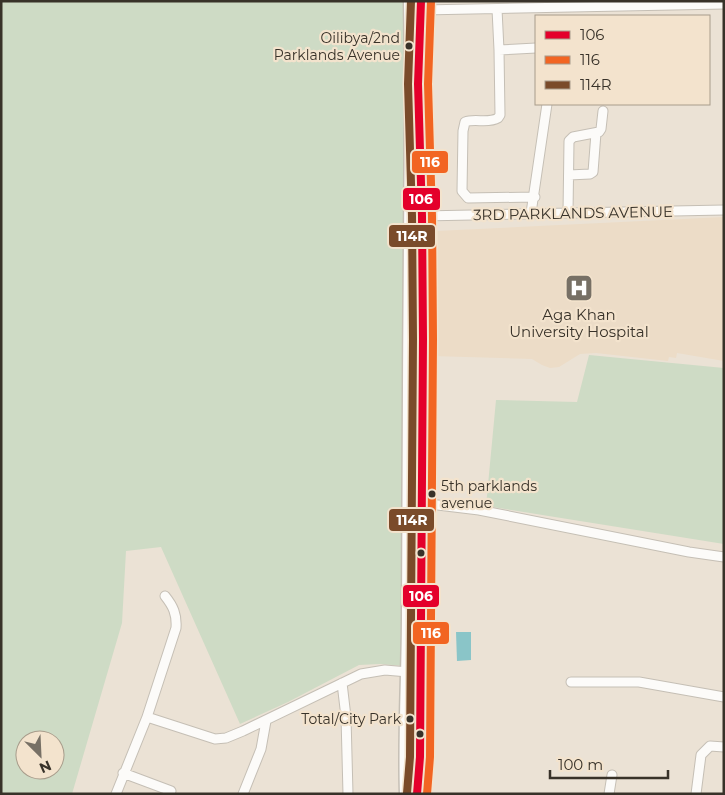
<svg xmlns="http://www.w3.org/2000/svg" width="725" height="795" font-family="Montserrat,sans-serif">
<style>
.built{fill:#ecdcc7}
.green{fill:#cedbc5;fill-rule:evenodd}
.water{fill:#8ac5c8}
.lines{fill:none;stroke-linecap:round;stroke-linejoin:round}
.street-casing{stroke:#c5bfb5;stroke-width:11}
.secondary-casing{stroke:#c5bfb5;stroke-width:15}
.street{stroke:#fcfbf9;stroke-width:9}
.secondary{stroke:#fcfbf9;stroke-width:12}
.bus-1-casing{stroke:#f3e3cd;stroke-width:11}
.bus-2-casing{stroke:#f3e3cd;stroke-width:11}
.bus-3-casing{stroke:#f3e3cd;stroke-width:11}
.bus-1{stroke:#e4002b;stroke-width:8}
.bus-2{stroke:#f26522;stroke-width:8}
.bus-3{stroke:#7a4b2a;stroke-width:8}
.bus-dot{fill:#383229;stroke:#f3e3cd;stroke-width:2}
.labels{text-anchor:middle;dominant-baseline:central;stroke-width:4.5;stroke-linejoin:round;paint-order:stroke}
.bus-label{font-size:14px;fill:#383229;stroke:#f3e3cd;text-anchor:end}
.street-label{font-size:15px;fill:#383229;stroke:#f3e3cd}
.poi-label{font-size:15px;fill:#383229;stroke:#f3e3cd}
.line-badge{stroke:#f3e3cd;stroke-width:2}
.badge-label{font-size:14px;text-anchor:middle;font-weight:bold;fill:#fff}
</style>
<rect width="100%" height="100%" fill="#ebe2d5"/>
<!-- built -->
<path class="built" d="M724 217V361L677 353 676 358 669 357 668 361 596 353 580 354 559 367 550 368 542 365 532 359 431 356 436 231Z"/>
<!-- green -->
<path class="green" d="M1 1H421L418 667 380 664 359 665 288 702 240 724 161 547 126 551 122 623 72 794H1ZM25 740H55V770H25Z
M589 355 724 368V544L486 506 496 400 577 402Z"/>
<!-- water -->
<path class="water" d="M456 632H471V660L457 661Z"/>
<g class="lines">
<defs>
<path id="street" d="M497 9 499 50 536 48
M422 10 724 4
M499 50 500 115 498 118C488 124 475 118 465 122L463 131 462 191 468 198 535 197
M569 175 590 174 593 172 596 133
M531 213 547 104
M568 213 569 141 573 137 599 132 601 129 603 111
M422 216 724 210
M421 503 479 510 689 552 724 557
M571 682H639L724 697
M342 683 346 717 348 794
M147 717 215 739 226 738 243 731 361 674 385 670 408 672
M123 773 171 791
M116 794 147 717 176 628C177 614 173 606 165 596
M243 794 261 749 266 721
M609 794 612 775
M696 794 701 755 710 746 724 747"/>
<path id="secondary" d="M410 1 411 71
M406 794C404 733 408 673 408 613 408 443 410 274 411 104
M417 794 420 757 423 339 422 216 418 84 421 1"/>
</defs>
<!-- street casing -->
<use href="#street" class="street-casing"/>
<!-- secondary casing -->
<use href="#secondary" class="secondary-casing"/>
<!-- street -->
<use href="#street" class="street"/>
<!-- secondary -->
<use href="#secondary" class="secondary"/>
<defs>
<path id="bus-1" d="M417 794 420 757 423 339 422 216 418 84 421 1"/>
<path id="bus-2" d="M427 794 430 757 433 339 432 216 428 84 431 1"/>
<path id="bus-3" d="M407 793 410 757 413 339 412 216 408 84 411 1"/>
</defs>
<!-- bus-1 casing -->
<use href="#bus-1" class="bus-1-casing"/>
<!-- bus-2 casing -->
<use href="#bus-2" class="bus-2-casing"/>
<!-- bus-3 casing -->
<use href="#bus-3" class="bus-3-casing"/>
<!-- bus-1 -->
<use href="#bus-1" class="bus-1"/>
<!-- bus-2 -->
<use href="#bus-2" class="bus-2"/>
<!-- bus-3 -->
<use href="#bus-3" class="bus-3"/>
</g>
<!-- icons -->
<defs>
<symbol id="hospital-square" viewBox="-11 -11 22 22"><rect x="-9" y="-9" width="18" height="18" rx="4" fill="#777065" stroke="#f3e3cd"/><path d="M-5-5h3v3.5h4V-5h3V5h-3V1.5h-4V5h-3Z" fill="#fff"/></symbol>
</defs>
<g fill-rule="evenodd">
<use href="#hospital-square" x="563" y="272" width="32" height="32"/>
</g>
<!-- markers -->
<g class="bus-dot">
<circle cx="409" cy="46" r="4.5"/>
<circle cx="432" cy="494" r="4.5"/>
<circle cx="421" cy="553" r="4.5"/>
<circle cx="410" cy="719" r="4.5"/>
<circle cx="420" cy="734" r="4.5"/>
</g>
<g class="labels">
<!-- bus labels -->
<g class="bus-label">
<text x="400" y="38">Oilibya/2nd<tspan x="400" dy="17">Parklands Avenue</tspan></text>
<text x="441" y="486" text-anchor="start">5th parklands<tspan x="441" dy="17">avenue</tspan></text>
<text x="401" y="719">Total/City Park</text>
</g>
<!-- street labels -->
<g class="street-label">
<text transform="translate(573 213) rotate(-1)">3RD PARKLANDS AVENUE</text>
</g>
<!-- poi labels -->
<g class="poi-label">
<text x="579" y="314">Aga Khan<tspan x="579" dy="17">University Hospital</tspan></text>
</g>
</g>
<g class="line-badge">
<rect x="411" y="150" width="38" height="24" rx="5" fill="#f26522"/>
<rect x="402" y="187" width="39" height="24" rx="5" fill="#e4002b"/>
<rect x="388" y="224" width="48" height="24" rx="5" fill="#7a4b2a"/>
<rect x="388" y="508" width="47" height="24" rx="5" fill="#7a4b2a"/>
<rect x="402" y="584" width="38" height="24" rx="5" fill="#e4002b"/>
<rect x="412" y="621" width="38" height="24" rx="5" fill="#f26522"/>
</g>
<g class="badge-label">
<text x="430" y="167">116</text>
<text x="421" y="204">106</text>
<text x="412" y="241">114R</text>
<text x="412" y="525">114R</text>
<text x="421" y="601">106</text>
<text x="431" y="638">116</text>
</g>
<!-- border -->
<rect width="725" height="795" fill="none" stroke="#383229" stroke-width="5"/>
<!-- legend -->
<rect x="535" y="15" width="175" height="90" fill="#f3e3cd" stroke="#a89c8b"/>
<rect x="545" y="31" width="25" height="8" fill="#e4002b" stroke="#a89c8b"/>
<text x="580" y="40" font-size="15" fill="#383229">106</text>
<rect x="545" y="56" width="25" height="8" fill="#f26522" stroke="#a89c8b"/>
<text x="580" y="65" font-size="15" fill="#383229">116</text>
<rect x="545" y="81" width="25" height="8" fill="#7a4b2a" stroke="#a89c8b"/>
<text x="580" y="90" font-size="15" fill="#383229">114R</text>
<!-- north arrow -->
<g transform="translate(40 755) rotate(156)"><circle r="24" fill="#f3e3cd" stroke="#a89c8b"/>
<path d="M0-4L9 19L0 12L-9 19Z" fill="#777065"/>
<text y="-8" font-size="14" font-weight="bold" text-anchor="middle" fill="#383229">N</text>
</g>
<!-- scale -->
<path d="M550 770v8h118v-8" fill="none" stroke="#383229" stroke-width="2.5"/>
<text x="558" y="770" font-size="15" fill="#383229" stroke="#f3e3cd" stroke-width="4" paint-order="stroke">100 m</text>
</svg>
